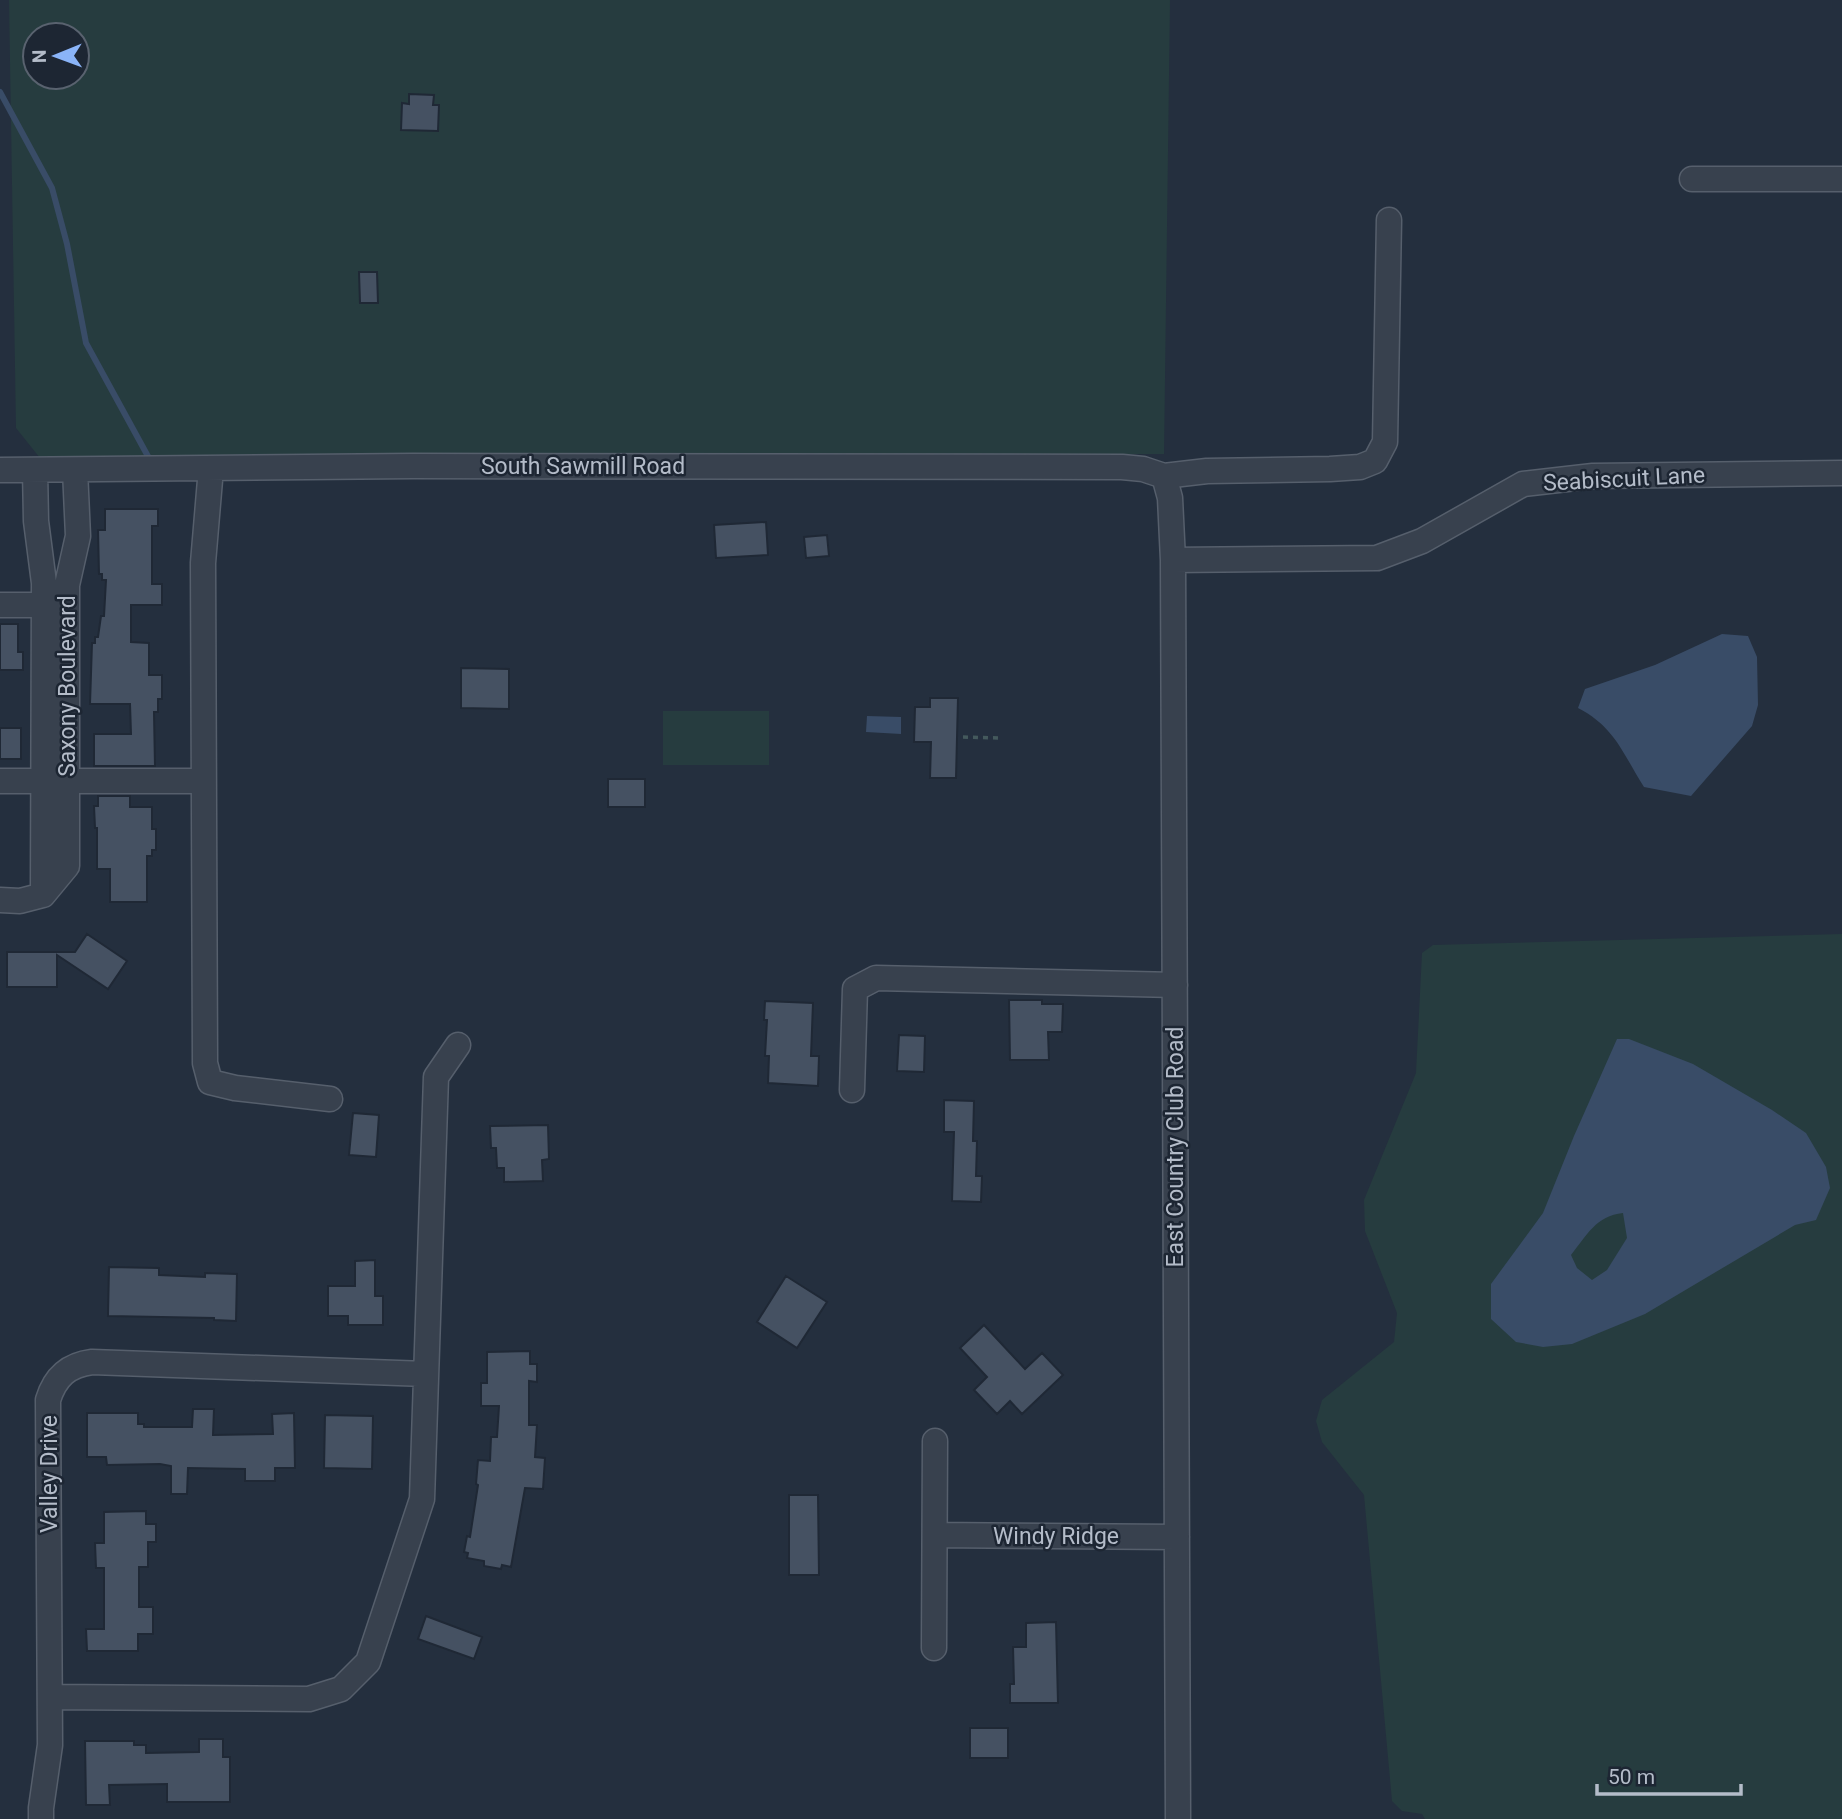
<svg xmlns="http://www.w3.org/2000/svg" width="1842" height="1819" font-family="Roboto,sans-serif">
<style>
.green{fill:#263c3f;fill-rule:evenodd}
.water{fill:#394c67;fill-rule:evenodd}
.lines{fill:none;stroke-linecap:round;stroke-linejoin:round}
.stream{stroke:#394c67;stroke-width:6}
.building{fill:#455162;stroke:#1f2835;stroke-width:2}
.minor-casing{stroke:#565f6c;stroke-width:27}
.path{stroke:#44595c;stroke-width:3.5;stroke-dasharray:5 5;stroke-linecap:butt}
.minor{stroke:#38414e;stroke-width:24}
.labels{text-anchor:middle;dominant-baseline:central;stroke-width:5;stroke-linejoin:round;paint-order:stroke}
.street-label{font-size:23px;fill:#b4bcc9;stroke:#1d2633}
</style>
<rect width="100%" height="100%" fill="#242f3e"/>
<!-- green -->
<path class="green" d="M9 0H1170L1164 454 227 455 40 458 16 428ZM35 35H77V77H35Z
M663 711H769V765H663Z
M1842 934V1819H1425L1422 1814 1402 1811 1392 1801 1364 1495 1322 1442 1316 1421 1322 1400 1394 1342 1397 1313 1365 1231 1364 1200 1416 1073 1422 953 1433 945Z"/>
<!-- water -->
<path class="water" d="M1722 634 1748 636 1757 657 1758 705 1752 726 1691 796 1644 787C1623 754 1615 727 1578 708L1585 689 1655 665Z
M867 716 901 717V734L866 732Z
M1617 1039H1629L1693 1064 1772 1110 1806 1133 1826 1167 1830 1188 1816 1220 1795 1225 1645 1314 1572 1344 1543 1347 1516 1342 1491 1319V1284L1543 1213 1574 1136ZM1623 1213 1627 1238 1607 1270 1592 1280 1577 1268 1571 1255C1587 1235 1596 1216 1623 1213Z"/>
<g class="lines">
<!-- stream -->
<path class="stream" d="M0 92 52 188 67 244 86 343 150 460"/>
</g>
<!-- building -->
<path class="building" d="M409 94 434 95 433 105H439L438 131 401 130 402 103 409 104Z
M359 272H377L378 303H360Z
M105 509H158V526H152V584H162V605H131V642L149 643V675H162V699H158V712H154L155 766H94V734H131L130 704H90L92 643H95V637H98L101 616H104L106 580H102V574H99L98 530H105Z
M766 522 768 555 716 558 714 525Z
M827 535 829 556 806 558 804 537Z
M0 624H18V652H23V670H0Z
M461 668 509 669V709L461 708Z
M930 698H958L956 778H930L931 742H914L915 707H930Z
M0 728H21V759H0Z
M608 779H645V807H608Z
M98 796H130V807H152V829H156V850H152V856H147V902H110V869H97V828H95L94 806H98Z
M87 934 127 961 108 989 57 955V987H7V952H75Z
M1009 1000H1042V1004H1063L1062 1032H1048L1049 1060H1010Z
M765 1001 813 1003 811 1056H819L818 1086 768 1083 769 1056H765L767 1020H764Z
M899 1035 925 1036 924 1072 897 1071Z
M944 1100 974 1101 973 1141H977L976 1176H982L981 1202 952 1201 954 1132H944Z
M353 1113 379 1115 376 1157 349 1155Z
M548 1125 549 1159 542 1160 543 1181 504 1182V1168H497L496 1148H491L490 1126Z
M375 1260V1296H383V1325H348V1316H328V1286H355V1261Z
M109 1267 159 1268V1275L205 1277V1273L237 1274 236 1321 214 1320V1318L108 1316Z
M786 1276 827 1302 797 1348 757 1322Z
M984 1325 1025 1369 1042 1353 1063 1375 1022 1414 1010 1401 997 1414 974 1390 987 1377 960 1348Z
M530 1351V1364H537V1382L529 1381V1425H537L535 1457 545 1458 543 1489 525 1488 511 1567 502 1565 501 1569 484 1566V1561L467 1558 468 1553 464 1552 467 1536 470 1537 478 1485 476 1484 478 1460 490 1461 491 1437H497L499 1406H481V1383H487V1352Z
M193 1409H214L213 1435 273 1434 272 1414 294 1413 295 1468H275V1481H245V1469L188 1468 187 1494H171V1466L160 1464 107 1465 106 1457H87V1413H138V1424H144V1427H192Z
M325 1415 373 1416 372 1469 324 1468Z
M789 1495H818L819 1575H789Z
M146 1511V1524H156V1542H148V1567H139V1607H153V1634H138V1651H87L86 1629H104V1568H96L95 1543H104V1512Z
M426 1616 482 1637 474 1659 418 1639Z
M1056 1622 1058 1703H1010V1684H1014L1013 1647H1026V1623Z
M970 1728H1008V1758H970Z
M199 1739H223V1757H230V1802H167V1784L109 1785 110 1805H86L85 1741H134V1745H146V1753L199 1752Z"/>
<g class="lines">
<defs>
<path id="minor" d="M1692 179H1842
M211 468 203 563 205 1063 210 1082 235 1088 330 1099
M0 470 413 466 1122 467 1143 469 1164 476 1207 471 1330 469 1360 467 1375 461 1385 442 1389 220
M35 470 36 521 44 583 43 895 67 866V585L78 536 75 470
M1164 476 1170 498 1173 560 1178 1819
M1173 560 1377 558 1422 541 1523 484 1593 476 1842 473
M0 605H59
M0 781H191
M0 900 20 901 43 895
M852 1090 855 989 876 978 1175 985
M935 1535 1177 1537
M934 1648 935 1441
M50 1697 309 1699 341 1689 368 1662 422 1499 436 1077 458 1045
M41 1819V1808L50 1745 48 1400C55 1377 68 1365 92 1362L426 1374"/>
</defs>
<!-- minor casing -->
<use href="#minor" class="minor-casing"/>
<!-- path -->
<path class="path" d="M963 737 1002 738"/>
<!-- minor -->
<use href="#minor" class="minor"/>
</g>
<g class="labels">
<!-- street labels -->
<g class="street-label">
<text x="583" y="466">South Sawmill Road</text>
<text transform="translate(1624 479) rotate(-3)">Seabiscuit Lane</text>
<text transform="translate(67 686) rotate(-90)">Saxony Boulevard</text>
<text transform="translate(1175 1147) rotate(-90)">East Country Club Road</text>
<text transform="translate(49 1474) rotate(-90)">Valley Drive</text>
<text x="1056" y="1536">Windy Ridge</text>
</g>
</g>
<!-- north arrow -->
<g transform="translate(56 56) rotate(269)"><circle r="33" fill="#1d2633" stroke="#59626f" stroke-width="2"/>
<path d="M0-5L12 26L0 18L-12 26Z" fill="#8ab4f8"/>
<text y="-10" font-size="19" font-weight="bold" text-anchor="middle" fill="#b4bcc9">N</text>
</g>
<!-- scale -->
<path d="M1597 1784v10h144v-10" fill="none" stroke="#b4bcc9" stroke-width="3.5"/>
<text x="1608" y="1784" font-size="21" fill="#b4bcc9" stroke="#1d2633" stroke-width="5" paint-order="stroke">50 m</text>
</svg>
